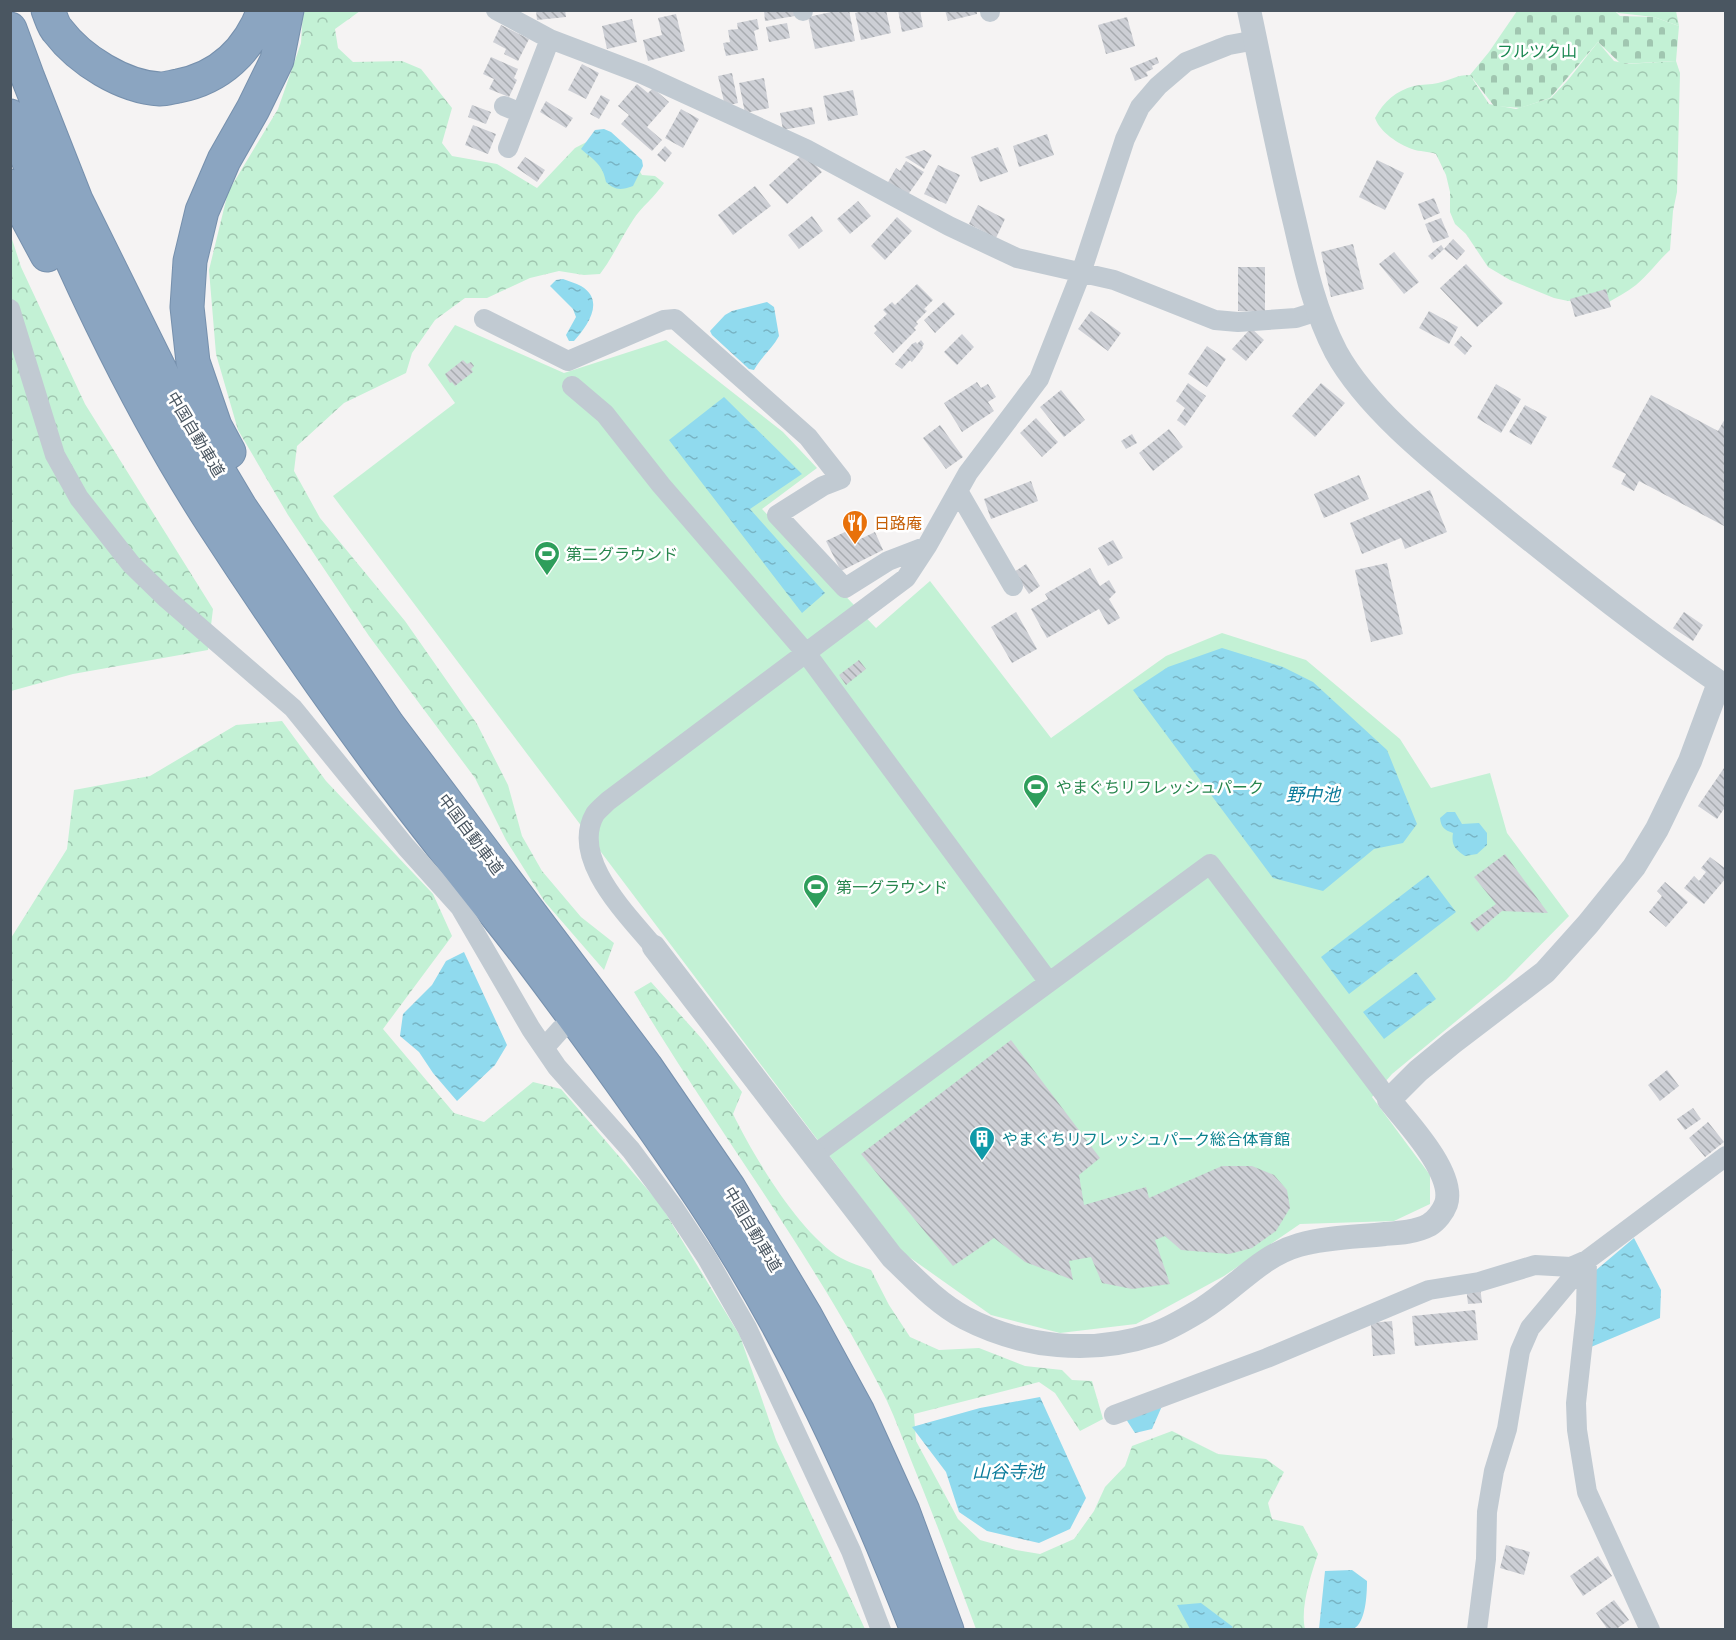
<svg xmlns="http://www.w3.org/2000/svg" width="1736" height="1640" font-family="Mulish,'Noto Sans JP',sans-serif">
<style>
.forest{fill:url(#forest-crowns)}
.cemetery{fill:url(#cemetery-stones)}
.pitch{fill:#c3f1d5}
.water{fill:url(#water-ripples)}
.building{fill:url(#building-back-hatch)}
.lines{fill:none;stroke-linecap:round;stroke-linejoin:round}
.motorway-casing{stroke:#7690ad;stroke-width:35}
.minor{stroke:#c1cad2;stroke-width:20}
.tertiary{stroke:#c1cad2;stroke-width:24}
.motorway{stroke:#8ba5c1;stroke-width:33}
.labels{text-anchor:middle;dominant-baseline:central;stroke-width:5;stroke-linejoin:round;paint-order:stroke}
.park-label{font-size:16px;fill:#17864f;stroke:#fff}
.street-label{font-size:16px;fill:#4a5661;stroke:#fff}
.food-label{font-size:16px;fill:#c56008;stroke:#fff;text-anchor:start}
.leisure-label{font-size:16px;fill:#27864d;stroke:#fff;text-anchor:start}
.culture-label{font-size:16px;fill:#0d838f;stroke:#fff;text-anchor:start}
.water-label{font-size:18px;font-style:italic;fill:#0c7c9b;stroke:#fff}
</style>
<defs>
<pattern id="forest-crowns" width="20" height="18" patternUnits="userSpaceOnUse" patternTransform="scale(1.5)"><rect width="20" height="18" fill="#c3f1d5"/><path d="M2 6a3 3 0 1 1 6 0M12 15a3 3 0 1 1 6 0" fill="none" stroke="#a0c6b0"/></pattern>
<pattern id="cemetery-stones" width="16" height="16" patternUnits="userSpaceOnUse" patternTransform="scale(1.5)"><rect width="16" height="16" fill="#c3f1d5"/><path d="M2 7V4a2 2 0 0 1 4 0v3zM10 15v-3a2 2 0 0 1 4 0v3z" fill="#a0c6b0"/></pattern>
<pattern id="water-ripples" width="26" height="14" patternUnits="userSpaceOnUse" patternTransform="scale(1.5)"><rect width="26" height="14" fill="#90daee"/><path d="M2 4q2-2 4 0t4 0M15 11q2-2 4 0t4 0" fill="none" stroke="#78b4c4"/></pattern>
<pattern id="building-back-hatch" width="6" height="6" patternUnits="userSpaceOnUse" patternTransform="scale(1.5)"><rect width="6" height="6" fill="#cdcfd5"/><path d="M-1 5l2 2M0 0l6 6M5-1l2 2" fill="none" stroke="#a8abb0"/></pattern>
</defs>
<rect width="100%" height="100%" fill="#f5f3f3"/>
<!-- forest -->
<path class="forest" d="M303 11H360L335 29 338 48 353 62 402 61 421 69 452 108 442 143 452 156 497 164 537 188 575 148 604 133 630 155 642 175 655 176 664 183C655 197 641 207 633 220 621 238 613 257 600 274L584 275 559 271 530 278 487 298H465L435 320 412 353 406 373 344 403 297 446 294 471 320 518 405 621 477 724 508 785 522 836 542 871 581 917 614 943 604 970 545 902 506 840 475 778 369 636 288 515 238 430 216 354 209 270 228 192 278 109 301 43Z
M1616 11H1676L1679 26 1654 17 1618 13Z
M1598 42 1614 61 1627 64 1676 61 1680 73 1677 192 1673 211 1670 250C1658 261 1649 274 1636 285 1627 292 1617 297 1607 303L1593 299 1568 301 1554 298 1510 280 1488 267 1466 234 1455 224 1450 212V192L1446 175 1436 154C1428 151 1420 152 1412 149 1398 144 1380 132 1375 118 1384 101 1396 91 1414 86 1422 84 1431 85 1438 83 1451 80 1456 75 1470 75L1489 104 1516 109 1551 98 1568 80Z
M10 233 21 267 85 404 213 609 208 650 73 674 11 691Z
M282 721 326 781 433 894 452 936 383 1029 454 1113 484 1122 533 1082 561 1089 660 1204 740 1336 776 1440 865 1629 11 1630V938L67 849 74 790 150 776 236 725Z
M651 982 702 1039 742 1092 733 1114C754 1157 800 1234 841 1258 850 1263 861 1266 871 1270L889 1305 910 1337 939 1350 979 1348 1025 1366 1062 1370 1072 1380 1092 1381 1103 1419 1080 1431 1055 1393 1039 1382 914 1414 916 1441 958 1519 980 1540 1016 1550 1040 1554 1074 1539 1094 1511 1105 1487 1125 1466 1132 1446 1172 1431 1218 1454 1266 1459 1284 1472 1268 1503 1272 1519 1303 1526 1318 1554C1311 1574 1300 1608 1305 1629H976C955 1573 934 1516 911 1460 903 1440 896 1420 887 1401 815 1257 716 1130 634 992Z"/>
<!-- cemetery -->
<path class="cemetery" d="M1517 11H1615L1620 16 1654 17 1679 26 1676 61 1621 64 1598 42 1550 98 1520 108 1494 106 1470 75 1489 52Z"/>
<!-- pitch -->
<path class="pitch" d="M455 325 564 373 666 340 783 432 817 468 762 509 876 628 930 581 1051 738 1166 656 1222 633 1306 660 1400 739 1431 788 1490 773 1507 833 1569 916 1506 980 1392 1074 1372 1097 1430 1175V1204L1394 1221 1300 1224 1224 1276 1136 1324 1060 1333 991 1315 902 1252 333 496 455 403 428 365Z"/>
<!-- water -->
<path class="water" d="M604 129 611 132 642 160 643 166 633 186C621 190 616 191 606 182 603 165 594 160 581 149L595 130Z
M563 279C568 281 576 283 581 286 606 301 587 326 574 341H569L566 335 576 317 573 309 550 286 556 280Z
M767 302 774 307 779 336C772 349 761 357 754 370L749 369 712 335 710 331 725 315 732 311Z
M724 397 802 474 750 509 825 593 802 613 669 440Z
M1222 648 1283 667 1313 682 1387 750 1417 824 1403 843 1374 849 1323 891 1273 878 1133 690 1168 667Z
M1447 812H1455L1462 824 1479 823 1487 833V845L1477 854 1465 856C1455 849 1451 845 1453 833 1444 830 1441 827 1440 818Z
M1428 875 1456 912 1349 994 1321 957Z
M464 952 507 1045 495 1065 457 1101 433 1073 419 1052 400 1036 403 1014 432 985 446 961Z
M1416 972 1436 999 1384 1039 1363 1012Z
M1634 1238 1661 1290 1660 1318 1591 1347 1595 1271Z
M1040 1397 1086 1498 1070 1529 1039 1543 987 1531 959 1512 946 1472 912 1427 980 1408Z
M1162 1406 1152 1429 1135 1433 1124 1416Z
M1352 1570 1367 1581C1367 1593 1366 1624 1353 1629 1344 1632 1329 1630 1319 1629L1325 1571Z
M1201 1603 1233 1627 1230 1629H1190L1177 1605Z"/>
<!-- building -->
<path class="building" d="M536 10H565L566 17 537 20Z
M764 10H794L795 16 765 21Z
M840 10H849L855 41 815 49 808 17Z
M868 10H886L891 33 861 40 855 13Z
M898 10H920L923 27 902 32Z
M945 10H977V14L948 21Z
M676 14 685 51 648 61 643 40 662 35 658 18Z
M1127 17 1135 46 1106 54 1098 25Z
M632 19 637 42 607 49 602 26Z
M757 19 759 29 754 31 758 50 726 56 723 43 730 42 728 30 738 29 737 23Z
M787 23 790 38 769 42 766 27Z
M501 25 529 39 518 61 504 54 506 49 493 42Z
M491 57 518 69 514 78 517 80 509 97 489 89 494 79 483 74Z
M1157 57 1159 63 1152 66 1153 69 1146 72 1148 76 1135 81 1130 68Z
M582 64 599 73 586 99 568 90Z
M732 73 738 103 725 106 718 76Z
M764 78 769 108 745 113 739 83Z
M637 84 648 93 653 88 669 102 647 127 662 140 652 151 621 124 629 115 618 106Z
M853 90 858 115 828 121 823 96Z
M601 95 610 100 599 119 590 114Z
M546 101 573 118 566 128 540 112Z
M472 105 491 112 486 124 468 117Z
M812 107 815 124 783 130 780 113Z
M681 109 699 119 683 148 665 138Z
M473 125 496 134 488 154 465 145Z
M1047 134 1054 155 1019 167 1013 146Z
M665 146 672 153 665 162 657 155Z
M998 147 1008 172 980 182 971 157Z
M924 150 932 155 924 169 905 157Z
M804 153 822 172 787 204 769 185Z
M525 157 545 170 537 182 517 168Z
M1377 160 1404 173 1385 210 1359 197Z
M906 161 924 172 907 196 887 184 896 168 900 171Z
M938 165 960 175 946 204 924 194Z
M755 186 771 206 733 235 718 215Z
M1434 198 1440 213 1424 220 1418 204Z
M858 201 871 216 850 234 837 219Z
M978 205 1005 219 996 238 969 224Z
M812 216 823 231 799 249 788 235Z
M897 217 912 231 885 260 871 246Z
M1441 218 1449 237 1433 243 1425 224Z
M1453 239 1465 251 1457 260 1444 249Z
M1353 244 1364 289 1331 297 1321 252Z
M1441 245 1444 249 1432 260 1428 256Z
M1394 252 1419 282 1404 294 1379 264Z
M1466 264 1503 303 1477 327 1440 288Z
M1238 267H1265V311H1238Z
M917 284 933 300 924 309 927 311 916 322 918 324 914 328 916 330 893 353 874 333 877 330 874 326 887 314 883 310 892 302 895 305Z
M1606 289 1611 307 1575 317 1570 299Z
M944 302 955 314 935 333 924 320Z
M1091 311 1121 333 1108 351 1078 329Z
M1429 311 1458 327 1449 344 1419 328Z
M1251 328 1264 340 1246 361 1232 349Z
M962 334 974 347 957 365 944 352Z
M1461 336 1472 346 1465 355 1454 345Z
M921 340 924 344 922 347 923 348 912 362 910 360 902 369 895 364 912 344 916 342 917 344Z
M1207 346 1226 359 1207 387 1188 374Z
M463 360 467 364 471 362 474 366 471 369 473 372 455 386 452 382 450 383 445 374Z
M977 382 981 388 988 384 996 397 988 402 994 411 962 432 944 403Z
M1188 383 1206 396 1185 426 1177 420 1185 408 1176 401Z
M1321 383 1345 403 1315 437 1292 416Z
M1496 384 1521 399 1501 433 1477 418Z
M1061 390 1085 420 1064 437 1040 407Z
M1651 395 1718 431 1726 417V527L1639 481 1634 491 1621 484 1626 474 1612 467Z
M1525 405 1547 417 1531 445 1509 432Z
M1036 418 1058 442 1042 457 1020 433Z
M940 425 963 457 946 469 923 438Z
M1169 429 1183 447 1153 471 1139 453Z
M1132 434 1137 443 1126 449 1121 441Z
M1359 475 1369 499 1324 518 1314 494Z
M1031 481 1038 501 991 519 984 499Z
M1430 490 1447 532 1405 549 1401 538 1362 554 1350 523Z
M849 530 854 542 875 532 883 550 841 571 826 541Z
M1113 540 1123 558 1108 566 1098 548Z
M1387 563 1403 634 1371 642 1355 570Z
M1026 564 1040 586 1029 594 1014 572Z
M1090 568 1100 586 1109 580 1116 592 1109 599 1120 618 1108 625 1099 609 1047 638 1031 609 1048 599 1045 594Z
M1016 612 1037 649 1012 663 991 627Z
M1684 612 1703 625 1693 641 1673 628Z
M859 660 866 669 846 685 839 675Z
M1724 768 1726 769V806L1717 819 1698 806Z
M1505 854 1548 913 1502 911 1477 932 1470 923 1496 904 1474 877Z
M1710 857 1726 869V878L1704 904 1684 888 1694 876 1699 881 1706 872 1701 868Z
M1665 882 1688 902 1666 927 1649 912 1662 896 1657 891Z
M1011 1040 1100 1158 1079 1175 1084 1205 1146 1187 1149 1198 1222 1166H1252L1274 1175 1287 1190 1290 1208 1276 1231 1252 1248 1229 1254 1181 1250 1165 1236 1155 1240 1170 1284 1132 1289 1102 1283 1091 1257 1069 1261 1073 1280 1025 1262 994 1238 953 1266 861 1154Z
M1667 1070 1679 1086 1660 1101 1648 1085Z
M1693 1108 1701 1119 1685 1130 1677 1119Z
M1708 1122 1724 1142 1705 1157 1689 1138Z
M1480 1286 1482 1303 1468 1304 1466 1287Z
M1475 1310 1478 1340 1415 1346 1412 1316Z
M1392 1321 1395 1354 1373 1356 1371 1323Z
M1506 1545 1530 1552 1524 1575 1500 1568Z
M1598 1556 1612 1576 1583 1596 1570 1576Z
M1614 1600 1629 1620 1615 1630H1608L1596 1613Z"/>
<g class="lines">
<defs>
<path id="motorway" d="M48 10C51 17 53 26 58 31 80 60 123 87 160 89 166 89 172 87 178 86 220 78 249 50 264 10
M10 29 28 78 76 200 168 386 240 507 388 725 646 1067 729 1188 805 1315 858 1412 903 1511 947 1630
M10 116C67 256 130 395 212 522 264 602 318 681 374 757 423 824 476 888 527 954 588 1035 647 1116 703 1200 792 1334 859 1481 917 1630
M10 186 47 255
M229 452 215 426 193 362 187 307 190 261 202 211 224 160 253 109 277 60 287 10"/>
</defs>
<!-- motorway casing -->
<use href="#motorway" class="motorway-casing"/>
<!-- minor -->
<path class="minor" d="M496 10 550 39 642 74 806 149 949 226 1017 258 1114 280 1215 320 1238 322 1296 318 1318 311
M803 10V11
M990 10V12
M504 106 521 113
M508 148 550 39
M10 309 55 455 79 498 131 564 167 599 293 708 406 847 460 907 531 1029 557 1067 631 1150 674 1208 707 1258 747 1328 851 1551 881 1630
M484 319 568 361 664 320 675 319 808 437 841 479 823 486 777 515 845 588 888 561 927 546
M572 386 605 414 661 485 806 653 1048 981
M958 491 1013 586
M654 947C629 916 569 859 595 814 598 810 604 805 608 801L906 578 927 546 968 473 1039 379 1081 273 1125 139 1140 107 1158 86 1186 62 1229 45 1256 40
M544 1048 561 1029
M814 1155 1210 864 1389 1100
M1114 1415 1267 1358 1429 1290 1479 1282 1535 1265 1571 1267 1587 1260 1586 1313 1576 1403 1577 1430 1587 1492 1650 1630
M1477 1630 1486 1559 1487 1512 1494 1471 1507 1429 1520 1351 1530 1328 1587 1260 1726 1156"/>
<!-- tertiary -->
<path class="tertiary" d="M1249 10C1264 81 1278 153 1295 223 1305 267 1315 312 1336 352 1370 414 1448 472 1502 517 1575 576 1648 634 1726 687
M654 947 892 1257C915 1279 937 1303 965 1318 1023 1348 1092 1355 1154 1334 1171 1328 1187 1318 1202 1309 1236 1288 1260 1256 1299 1245 1327 1237 1357 1237 1385 1234 1399 1233 1416 1232 1429 1225 1436 1221 1443 1212 1446 1204 1456 1174 1407 1122 1389 1100L1418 1071 1452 1043 1545 972 1588 924 1634 867 1657 829 1690 761 1719 683"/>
<!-- motorway -->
<use href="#motorway" class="motorway"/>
</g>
<!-- icons -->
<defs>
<symbol id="restaurant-pin" viewBox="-11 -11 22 30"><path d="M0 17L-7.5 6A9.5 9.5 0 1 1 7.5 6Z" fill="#e8710a" stroke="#fff"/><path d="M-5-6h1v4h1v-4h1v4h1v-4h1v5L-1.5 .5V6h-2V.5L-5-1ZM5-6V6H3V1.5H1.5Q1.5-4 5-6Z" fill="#fff"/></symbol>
<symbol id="stadium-pin" viewBox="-11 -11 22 30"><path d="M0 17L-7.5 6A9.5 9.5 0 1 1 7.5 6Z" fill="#2e9e5b" stroke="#fff"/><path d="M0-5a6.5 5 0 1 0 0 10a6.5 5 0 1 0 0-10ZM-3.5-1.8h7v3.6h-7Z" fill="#fff"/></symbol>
<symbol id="building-pin" viewBox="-11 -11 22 30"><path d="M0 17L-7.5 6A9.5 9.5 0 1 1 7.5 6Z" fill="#0f9aa8" stroke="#fff"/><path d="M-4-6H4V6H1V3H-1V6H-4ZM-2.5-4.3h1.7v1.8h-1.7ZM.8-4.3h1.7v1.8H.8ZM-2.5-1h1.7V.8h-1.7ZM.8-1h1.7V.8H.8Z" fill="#fff"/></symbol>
</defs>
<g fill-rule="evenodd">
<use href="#restaurant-pin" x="840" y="508" width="30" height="40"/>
<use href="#stadium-pin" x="532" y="539" width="30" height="40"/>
<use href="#stadium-pin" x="1021" y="772" width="30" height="40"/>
<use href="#stadium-pin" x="801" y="872" width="30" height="40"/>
<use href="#building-pin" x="967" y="1124" width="30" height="40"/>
</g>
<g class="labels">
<!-- park labels -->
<g class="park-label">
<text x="1537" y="51">フルツク山</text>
</g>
<!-- street labels -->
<g class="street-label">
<text transform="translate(196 434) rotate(59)">中国自動車道</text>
<text transform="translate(471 834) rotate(53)">中国自動車道</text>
<text transform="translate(753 1229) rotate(59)">中国自動車道</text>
</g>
<!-- food labels -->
<g class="food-label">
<text x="874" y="523">日路庵</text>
</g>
<!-- leisure labels -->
<g class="leisure-label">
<text x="566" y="554">第二グラウンド</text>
<text x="1056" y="787">やまぐちリフレッシュパーク</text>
<text x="836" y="887">第一グラウンド</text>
</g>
<!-- culture labels -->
<g class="culture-label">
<text x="1002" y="1139">やまぐちリフレッシュパーク総合体育館</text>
</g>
<!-- water labels -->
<g class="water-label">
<text x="1313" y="794">野中池</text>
<text x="1008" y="1471">山谷寺池</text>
</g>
</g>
<!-- border -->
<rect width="1736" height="1640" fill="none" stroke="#4a5661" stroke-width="24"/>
</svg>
